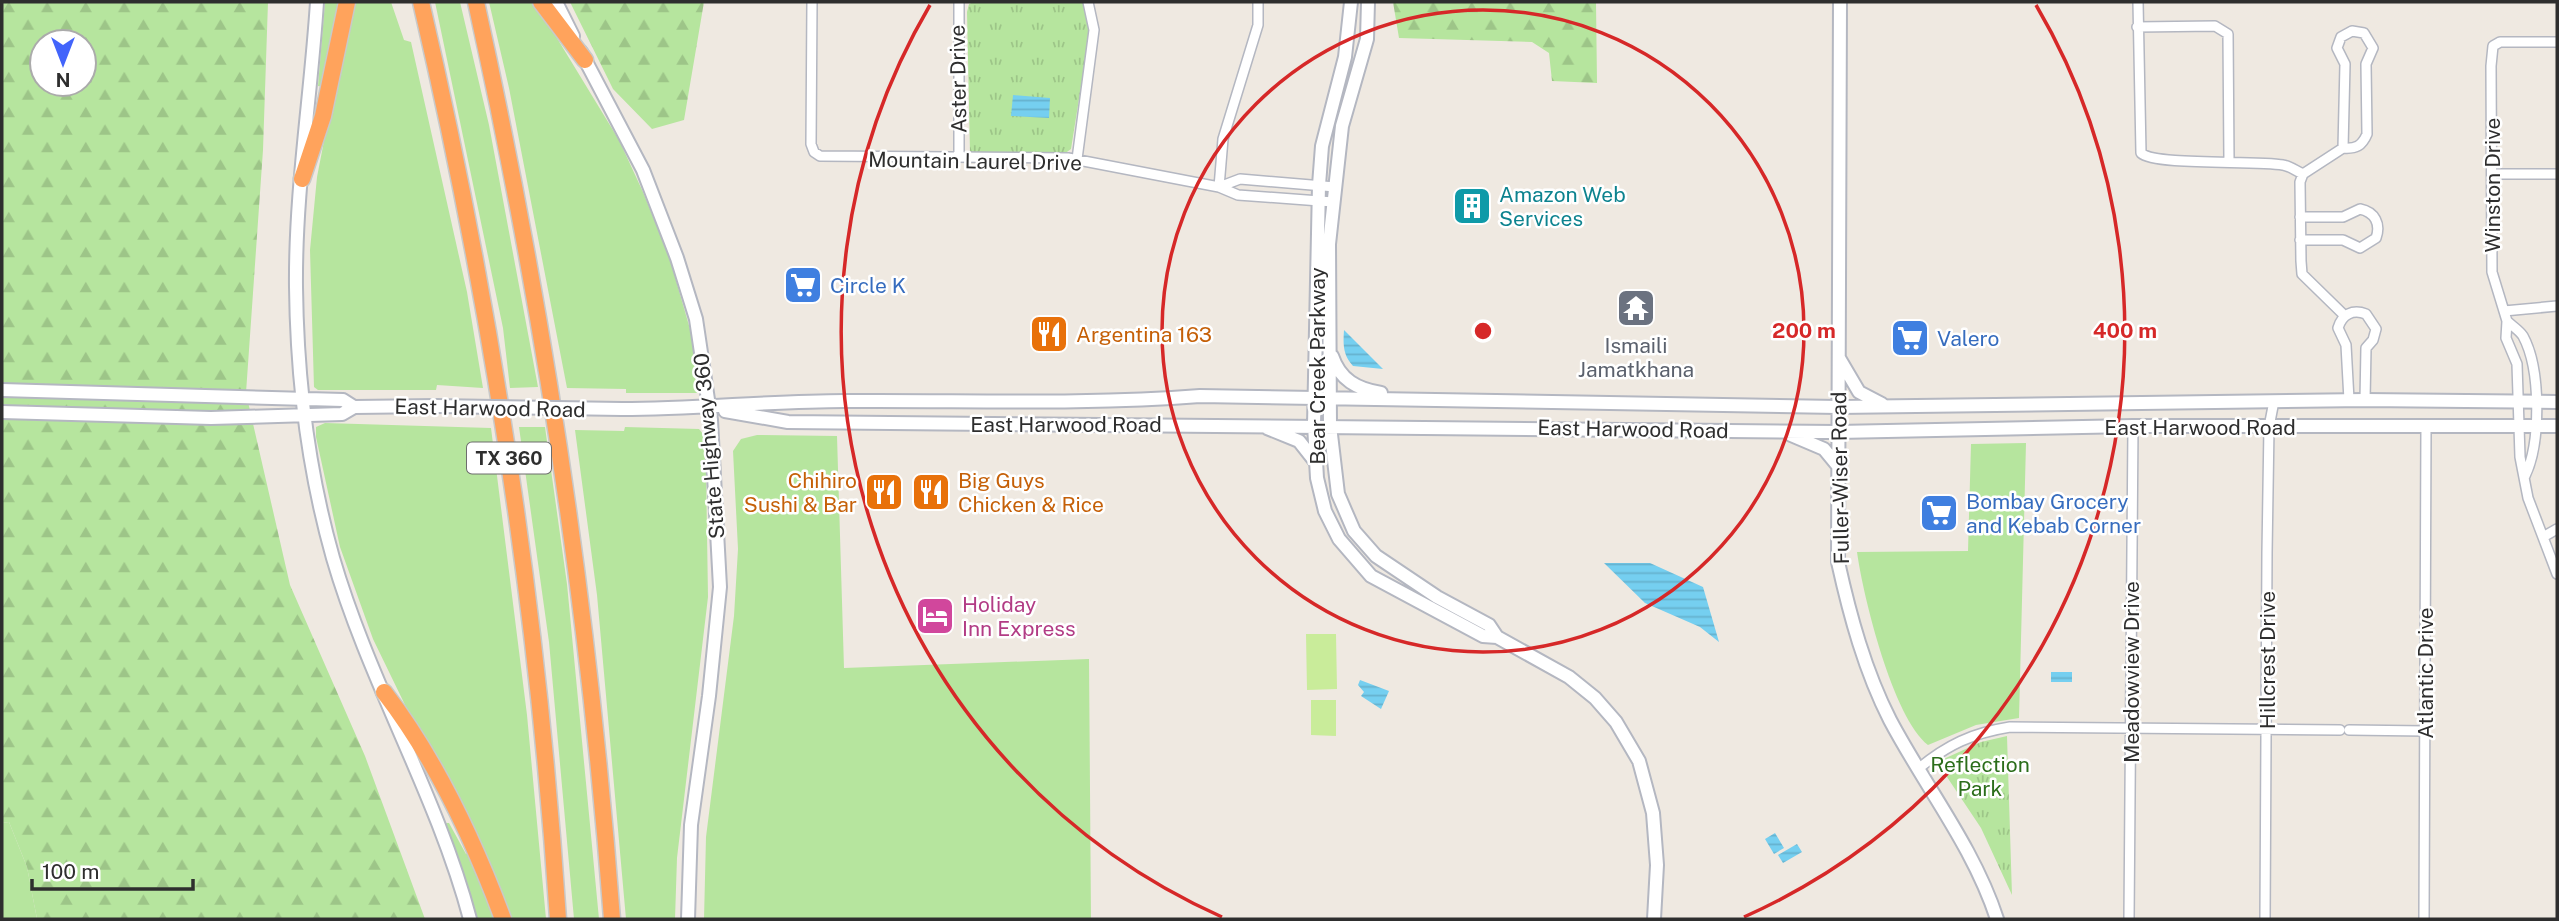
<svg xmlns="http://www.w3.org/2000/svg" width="2559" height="921" font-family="'Public Sans',sans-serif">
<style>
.grass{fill:#b6e59e}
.forest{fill:url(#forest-firs);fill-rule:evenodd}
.park{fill:url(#park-tufts)}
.pitch{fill:#c9ec9a}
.water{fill:url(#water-rules)}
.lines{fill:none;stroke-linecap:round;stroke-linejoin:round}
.street-casing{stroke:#b4b7c1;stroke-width:12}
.secondary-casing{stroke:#b4b7c1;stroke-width:16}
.highway-casing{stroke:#c9c9c9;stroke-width:19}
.street{stroke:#fff;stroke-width:9}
.secondary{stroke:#fff;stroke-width:12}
.highway{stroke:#ffa35c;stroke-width:16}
.secondary-bridge-casing{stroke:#b4b7c1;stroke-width:16;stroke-linecap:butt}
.secondary-bridge{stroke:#fff;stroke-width:12}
.ring{fill:none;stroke:#d62828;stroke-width:3.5}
.labels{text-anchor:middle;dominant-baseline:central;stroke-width:5;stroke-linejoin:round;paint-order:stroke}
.shield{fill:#fff;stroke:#6d6d6d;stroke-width:2}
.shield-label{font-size:19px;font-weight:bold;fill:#2e2e2e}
.street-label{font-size:21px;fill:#2e2e2e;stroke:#fff}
.culture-label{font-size:21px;fill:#0d838f;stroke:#fff;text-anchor:start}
.shop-label{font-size:21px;fill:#366cbe;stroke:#fff;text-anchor:start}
.food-label{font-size:21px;fill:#c56008;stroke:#fff;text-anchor:start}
.worship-label{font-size:21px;fill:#5b616d;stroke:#fff}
.hotel-label{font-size:21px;fill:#b23c85;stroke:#fff;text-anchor:start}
.park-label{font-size:21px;fill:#2c6e1b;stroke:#fff}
.centre{fill:#d62828;stroke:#fff;stroke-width:3.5}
.ring-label{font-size:21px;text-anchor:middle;font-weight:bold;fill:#d62828;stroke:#fff;stroke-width:5;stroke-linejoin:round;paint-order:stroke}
</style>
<defs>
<pattern id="forest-firs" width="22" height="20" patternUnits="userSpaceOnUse" patternTransform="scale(1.75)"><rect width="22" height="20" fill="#b6e59e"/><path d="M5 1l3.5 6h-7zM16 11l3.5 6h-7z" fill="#9dc588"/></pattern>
<pattern id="park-tufts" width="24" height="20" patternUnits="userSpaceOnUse" patternTransform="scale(1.75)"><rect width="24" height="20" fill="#b6e59e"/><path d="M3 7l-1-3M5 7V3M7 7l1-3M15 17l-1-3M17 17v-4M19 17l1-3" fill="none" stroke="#9dc588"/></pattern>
<pattern id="water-rules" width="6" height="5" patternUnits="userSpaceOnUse" patternTransform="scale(1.75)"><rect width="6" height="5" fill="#75cff0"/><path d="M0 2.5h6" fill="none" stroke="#66b2ce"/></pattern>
</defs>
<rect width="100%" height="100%" fill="#efe9e1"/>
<!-- grass -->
<path class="grass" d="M325 2H340L324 87 318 86Z
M351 2H391L404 40 411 42 467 292 483 388 437 385 436 390H318L314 387 310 250 317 177Z
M435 2H460L489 125 538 387 510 388 503 328Z
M489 2H535L619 140 643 192 669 256 690 329 701 382 699 393H626V389L567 388 509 88Z
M325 423 491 428 527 715 546 919H509L373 639 340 547 316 437V427Z
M519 427H545L567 584 599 919H574L549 642Z
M625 427 699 429 703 434 706 469 708 597 677 858 675 919H626L597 595 575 430 624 431Z
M757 435 837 436 844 668 1089 659 1091 919H704L706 837 734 616 738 549 733 451 741 439Z
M2026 443 2019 718 1976 725 1928 745C1893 718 1863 596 1857 552L1968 551 1971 444Z
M9 822 27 867 37 919H2V823Z
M446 823H449L466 854H470L496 919H477Z"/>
<!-- forest -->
<path class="forest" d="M2 2H268L263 150 246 393 290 585 365 756 425 919H37L27 867 9 822 2 823ZM42 42H84V84H42Z
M570 2H704L684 120 652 129 613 89Z
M1393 2H1596L1597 83 1552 81 1549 53 1532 42 1399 38Z"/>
<!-- park -->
<path class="park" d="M974 2H1083L1090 30 1071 149 1064 154 970 153 967 12 969 4Z
M2007 736 2012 895 1981 828 1937 762 1981 742Z"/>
<!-- pitch -->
<path class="pitch" d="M1306 634H1336L1337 689 1307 690Z
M1311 700H1336V736L1311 735Z"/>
<!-- water -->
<path class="water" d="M1013 95 1050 98 1049 118 1011 116Z
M1344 330 1383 369 1353 366C1343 355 1343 345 1344 330Z
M1604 563H1650L1703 587 1719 642 1700 627 1645 603Z
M2051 672H2072V682H2051Z
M1360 680 1389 691 1381 709 1361 696 1364 692 1358 685Z
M1775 833 1784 848 1774 854 1765 839Z
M1797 844 1802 852 1783 863 1778 855Z"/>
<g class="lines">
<defs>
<path id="street" d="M812 2 811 144 814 152 820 156 1068 158 1219 187 1238 195 1333 202
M2138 2 2141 153C2155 166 2256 160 2283 165 2290 166 2296 171 2303 174
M2137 27 2215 26 2228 34 2229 161
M2352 31 2364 33 2373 48 2366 64 2367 134C2362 146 2356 149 2343 148L2345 64 2337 48 2341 37Z
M2557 42H2500L2493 46 2491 66 2492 272 2507 321 2506 338 2517 364 2520 457 2528 498 2557 574
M2343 148 2303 174 2300 182 2301 261 2302 274 2345 316
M959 157V2
M1077 159 1094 30 1088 2
M2492 174H2557
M1219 187 1223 139 1258 25V2
M1219 187 1240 179 1335 187
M2300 217H2343L2360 209C2375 212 2381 224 2376 238L2360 248 2343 240H2300
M2504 311 2557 306
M2507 321C2512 326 2519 330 2523 336 2541 369 2541 443 2525 476
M2349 400 2346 345 2338 328C2342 314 2353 309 2366 314L2376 329 2373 340 2366 348 2365 400
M2543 537 2557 529
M2349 730 2425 731
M1918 769C1947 745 1972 733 2010 727L2340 730
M2129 919 2133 426
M2265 919 2267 553 2269 427 2274 401
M2424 919 2426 426"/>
<path id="secondary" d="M317 2C311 96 295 192 296 287 297 378 308 470 333 558 369 682 437 795 470 919
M556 2 573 36
M1351 2 1345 57 1322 146 1319 185 1314 425 1317 478 1325 511 1339 539 1371 576 1483 636 1497 637
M1368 2 1367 39 1342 126 1329 244 1330 426 1338 494 1354 531 1376 556 1437 597 1489 625 1497 637 1569 677 1595 698 1616 722 1639 761 1653 813 1657 865 1654 919
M1840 2 1838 562C1850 616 1865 671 1890 720 1926 788 1973 846 1997 919
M581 52 643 170 677 258 696 319 711 420 720 587 709 696 691 825 688 919
M1332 356C1340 380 1357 389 1381 393
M1839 358 1859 392 1882 404
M2 390 343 400 354 407
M622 409C696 409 770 401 845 401 963 400 1082 405 1200 396L1838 407 2365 400 2557 402
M725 411 788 422 1838 432 2133 426H2557
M2 412 211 418 342 414 354 407 436 406
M1267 428 1299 441 1314 460
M1791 435 1824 449 1838 466"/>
<path id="highway" d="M421 2C491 303 538 610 558 919
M476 2C543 305 589 610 612 919
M541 2 585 60
M302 179 323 116 347 2
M384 692C435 758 474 841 503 919"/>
</defs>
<!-- street casing -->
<use href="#street" class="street-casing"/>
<!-- secondary casing -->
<use href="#secondary" class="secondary-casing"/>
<!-- highway casing -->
<use href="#highway" class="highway-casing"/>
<!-- street -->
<use href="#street" class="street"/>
<!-- secondary -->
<use href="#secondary" class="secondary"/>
<!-- highway -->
<use href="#highway" class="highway"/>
<defs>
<path id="secondary-bridge" d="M436 406 622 409"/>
</defs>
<!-- secondary-bridge casing -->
<use href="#secondary-bridge" class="secondary-bridge-casing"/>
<!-- secondary-bridge -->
<use href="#secondary-bridge" class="secondary-bridge"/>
</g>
<!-- distance rings -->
<g class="ring">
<circle cx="1483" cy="331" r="321"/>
<path d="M1222 917A642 642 0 0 1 930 5M2036 5A642 642 0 0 1 1744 917"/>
</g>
<!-- icons -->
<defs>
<symbol id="building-square" viewBox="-11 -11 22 22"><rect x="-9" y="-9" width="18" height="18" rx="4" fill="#0f9aa8" stroke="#fff"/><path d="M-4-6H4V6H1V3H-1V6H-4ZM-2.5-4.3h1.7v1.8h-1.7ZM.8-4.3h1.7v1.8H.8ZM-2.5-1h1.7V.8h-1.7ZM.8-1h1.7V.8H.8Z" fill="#fff"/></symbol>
<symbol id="supermarket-square" viewBox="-11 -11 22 22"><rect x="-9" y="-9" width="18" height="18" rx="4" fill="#3f7fe0" stroke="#fff"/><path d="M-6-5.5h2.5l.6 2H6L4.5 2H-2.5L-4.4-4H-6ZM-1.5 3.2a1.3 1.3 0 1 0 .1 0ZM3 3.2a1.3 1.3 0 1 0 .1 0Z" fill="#fff"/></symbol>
<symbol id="temple-square" viewBox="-11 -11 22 22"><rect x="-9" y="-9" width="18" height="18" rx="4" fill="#6b7280" stroke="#fff"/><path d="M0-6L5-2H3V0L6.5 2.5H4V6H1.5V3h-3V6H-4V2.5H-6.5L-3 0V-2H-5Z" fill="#fff"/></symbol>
<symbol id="restaurant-square" viewBox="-11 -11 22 22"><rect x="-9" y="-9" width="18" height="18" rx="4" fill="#e8710a" stroke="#fff"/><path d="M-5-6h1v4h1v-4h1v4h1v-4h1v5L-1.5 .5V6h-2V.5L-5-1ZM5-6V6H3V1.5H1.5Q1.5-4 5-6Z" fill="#fff"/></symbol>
<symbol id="hotel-square" viewBox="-11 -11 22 22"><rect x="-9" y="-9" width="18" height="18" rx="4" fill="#d1479c" stroke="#fff"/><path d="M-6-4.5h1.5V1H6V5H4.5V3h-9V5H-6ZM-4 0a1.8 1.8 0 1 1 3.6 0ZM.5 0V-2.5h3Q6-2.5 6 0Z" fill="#fff"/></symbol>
</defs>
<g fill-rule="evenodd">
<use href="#building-square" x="1450" y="184" width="44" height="44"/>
<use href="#supermarket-square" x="781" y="263" width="44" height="44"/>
<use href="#temple-square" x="1614" y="286" width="44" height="44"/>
<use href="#restaurant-square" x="1027" y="312" width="44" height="44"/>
<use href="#supermarket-square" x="1888" y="316" width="44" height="44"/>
<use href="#restaurant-square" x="862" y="470" width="44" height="44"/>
<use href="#restaurant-square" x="909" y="470" width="44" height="44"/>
<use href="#supermarket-square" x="1917" y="491" width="44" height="44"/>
<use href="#hotel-square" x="913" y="594" width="44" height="44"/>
</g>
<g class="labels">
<!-- shield labels -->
<rect class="shield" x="467" y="442.5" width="84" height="31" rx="5"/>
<g class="shield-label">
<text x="509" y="458">TX 360</text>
</g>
<!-- street labels -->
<g class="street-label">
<text transform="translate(958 79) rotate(-91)">Aster Drive</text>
<text transform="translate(975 161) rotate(1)">Mountain Laurel Drive</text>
<text transform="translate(2492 185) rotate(-90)">Winston Drive</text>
<text transform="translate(1317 366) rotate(-90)">Bear Creek Parkway</text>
<text transform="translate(490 408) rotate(1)">East Harwood Road</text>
<text x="1066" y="424">East Harwood Road</text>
<text x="2200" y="427">East Harwood Road</text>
<text transform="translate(1633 429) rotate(1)">East Harwood Road</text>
<text transform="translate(709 446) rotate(-95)">State Highway 360</text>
<text transform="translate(1840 478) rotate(-91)">Fuller-Wiser Road</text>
<text transform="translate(2267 660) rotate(-90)">Hillcrest Drive</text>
<text transform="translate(2131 672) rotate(-90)">Meadowview Drive</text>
<text transform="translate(2425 673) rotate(-90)">Atlantic Drive</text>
</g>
<!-- culture labels -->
<g class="culture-label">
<text x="1499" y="194">Amazon Web<tspan x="1499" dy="24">Services</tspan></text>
</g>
<!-- shop labels -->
<g class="shop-label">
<text x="830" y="285">Circle K</text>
<text x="1937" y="338">Valero</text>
<text x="1966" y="501">Bombay Grocery<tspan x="1966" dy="24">and Kebab Corner</tspan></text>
</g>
<!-- food labels -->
<g class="food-label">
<text x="1076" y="334">Argentina 163</text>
<text x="857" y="480" text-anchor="end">Chihiro<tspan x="857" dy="24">Sushi &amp; Bar</tspan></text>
<text x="958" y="480">Big Guys<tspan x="958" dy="24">Chicken &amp; Rice</tspan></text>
</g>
<!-- worship labels -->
<g class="worship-label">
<text x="1636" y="345">Ismaili<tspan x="1636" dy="24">Jamatkhana</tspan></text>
</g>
<!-- hotel labels -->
<g class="hotel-label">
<text x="962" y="604">Holiday<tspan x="962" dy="24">Inn Express</tspan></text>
</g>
<!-- park labels -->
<g class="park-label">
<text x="1980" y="764">Reflection<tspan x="1980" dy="24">Park</tspan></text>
</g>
</g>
<circle cx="1483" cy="331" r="10" class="centre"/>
<g class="ring-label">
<text x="1804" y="338">200 m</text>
<text x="2125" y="338">400 m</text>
</g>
<!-- border -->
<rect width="2559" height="921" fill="none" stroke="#2e2e2e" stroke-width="7"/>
<!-- north arrow -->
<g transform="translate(63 63) rotate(180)"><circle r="33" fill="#ffffff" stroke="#ababab" stroke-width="2"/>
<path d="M0-5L12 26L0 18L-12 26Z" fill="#4264fb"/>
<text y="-10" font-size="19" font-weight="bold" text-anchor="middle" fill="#2e2e2e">N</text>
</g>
<!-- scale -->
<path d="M32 879v10h161v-10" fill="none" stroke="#2e2e2e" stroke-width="3.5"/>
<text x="42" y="879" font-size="21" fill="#2e2e2e" stroke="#ffffff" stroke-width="5" paint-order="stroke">100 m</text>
</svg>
